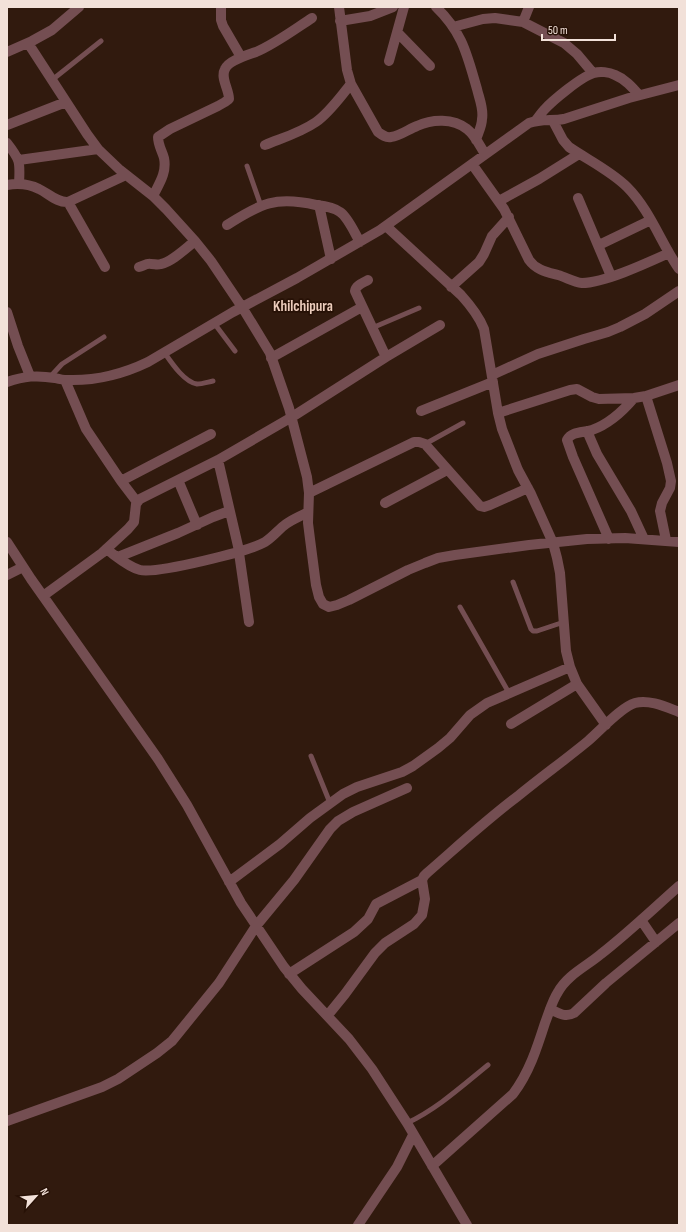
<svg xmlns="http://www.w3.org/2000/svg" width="686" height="1232" font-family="'Sofia Sans Condensed',sans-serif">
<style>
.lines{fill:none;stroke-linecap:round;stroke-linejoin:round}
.service{stroke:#744e52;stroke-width:5}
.minor{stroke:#744e52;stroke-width:10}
.labels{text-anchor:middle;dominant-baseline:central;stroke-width:3.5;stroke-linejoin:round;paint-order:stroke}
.quarter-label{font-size:15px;font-weight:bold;fill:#ecccbc;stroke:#271106}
</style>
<rect width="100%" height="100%" fill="#311a0e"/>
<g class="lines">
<!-- service -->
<path class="service" d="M52 80 101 41
M247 166 261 206
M214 323 235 351
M372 328 419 308
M164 352C171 362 184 382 197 384 202 384 208 382 213 381
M50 377 62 364 104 337
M425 444 463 423
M513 582 531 629 533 631H537L564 622
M460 607 509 693
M311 756 330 803
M407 1123C437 1109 462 1086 488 1065"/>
<!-- minor -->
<path class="minor" d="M221 7V20L223 26 241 57
M339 7 347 70 351 84 378 132C382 135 386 138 391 137 400 136 409 129 417 126 432 119 453 118 467 129 475 135 480 146 485 154
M436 7C463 33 467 55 477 89 479 98 484 109 482 119 482 126 478 133 476 140
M340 21 370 16 393 7
M523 22 529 7
M453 27 483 19 495 18 523 22 564 43 577 54 593 73
M397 32 430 66
M28 43 87 134 98 149 120 170 153 196 166 209 195 241 211 261 242 307 270 353 289 408 307 477 309 493 308 523 310 539 316 585 319 597 323 604 329 607 337 605 349 600 408 570 425 563 438 558 455 555 529 545 587 539 625 538 679 542
M7 52 32 41 52 30 79 7
M389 61 404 7
M536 120C539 117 541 113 544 110 552 101 582 76 594 73 600 71 609 72 615 75 625 79 632 87 639 95
M553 121 563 140 569 147C588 160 611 171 627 187 650 210 661 243 679 269
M7 125 66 102
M7 143C21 161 20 162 19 184
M265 145C282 138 300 133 316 122 330 112 340 97 351 84
M19 160 98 149
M472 164 504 209 529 260C536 270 547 272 558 275 566 277 573 282 582 283 604 283 647 263 669 253
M7 185C18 183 29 184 39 189 48 193 57 203 68 202L126 175
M153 196C159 184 167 173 164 158 162 151 158 145 158 137L170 129 218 106 225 102 229 99C229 89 220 78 225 69 229 60 248 55 256 52 275 44 295 29 312 18
M578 198 611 276
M499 201 539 179 579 154
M68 202 105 267
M319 205 331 259
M227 225C261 203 276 196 316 205 324 206 333 207 340 212 348 217 355 234 360 242
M386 226 461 295C471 306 479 316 484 329L498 413 502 429 518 470 531 494 553 543 557 558 560 573 566 651 570 667 577 684 606 725
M599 245 651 220
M139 267C143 266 147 263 151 264 155 264 157 265 161 264 172 262 186 248 195 241
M368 280C363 283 356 285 355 291L386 357
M451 287 479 262 484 254 492 236 509 217
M7 312 18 346 30 376
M271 358 362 307
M492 375 538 354 584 339 608 332 620 327 645 314 679 291
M65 380 86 429 121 481 137 502
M7 382C24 376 37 375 55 378 59 379 63 380 67 380 95 381 123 374 148 362L233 312 297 278 380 230 529 123C541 119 552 121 564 119L629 98 679 85
M646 396 667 463 671 481 670 488 662 503 660 511 666 540
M421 411 493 382
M498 413 570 390 577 389 592 397 599 399 634 398 646 396 679 385
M587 431 597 454 631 511 644 539
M218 460 238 546 249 622
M178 480 197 525
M121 481 211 434
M309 493 414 442H419L425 444 480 506 484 507 490 505 528 488
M385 503 447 470
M609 539 573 457 567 440C572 431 583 433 592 430 609 424 623 411 634 398
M7 542 31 579 158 759 187 805 241 903 284 967 302 989 349 1039 372 1069 407 1123 467 1225
M106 549C116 556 128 567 140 570 157 574 250 551 265 542 273 537 279 529 286 524 293 519 301 516 308 512
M118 557 178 533 213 517 229 511
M7 575 23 567
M43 596 102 553 128 529 134 522 136 504 140 499 218 460 292 417 386 357 440 325
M511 724 577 684
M229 882 280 844 310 818 343 794 357 787 402 772 413 766 438 748 450 738 470 715 487 703 570 667
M641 920 656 942
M289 974 354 932 368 919 376 904 422 880
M550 1009C559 1013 565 1018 574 1013L606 983 679 923
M328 1015 345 994 375 953 385 943 414 924 422 915 425 899 422 880 424 876 427 873C457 847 486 820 518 796 541 777 565 760 588 741 600 731 621 707 635 703 649 699 666 707 679 712
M7 1121 102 1087 118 1079 157 1053 172 1041 219 983 256 926 294 880 330 829 338 821 353 812 407 788
M432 1166 513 1094C529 1073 537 1048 545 1023 549 1013 552 1001 558 992 567 975 587 966 601 954 628 933 653 909 679 886
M358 1225 397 1167 413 1135"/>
</g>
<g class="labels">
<!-- quarter labels -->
<g class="quarter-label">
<text x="303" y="306">Khilchipura</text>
</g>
</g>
<!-- border -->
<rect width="686" height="1232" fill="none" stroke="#f2e1d9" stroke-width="16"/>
<!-- north arrow -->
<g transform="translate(36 1196) rotate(63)" stroke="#271106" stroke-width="3" paint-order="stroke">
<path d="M0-3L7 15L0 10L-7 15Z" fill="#f2e1d9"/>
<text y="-6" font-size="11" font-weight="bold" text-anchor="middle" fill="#f2e1d9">N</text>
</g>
<!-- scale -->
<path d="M542 34v6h73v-6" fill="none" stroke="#f2e1d9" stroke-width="2"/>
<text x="548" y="34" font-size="12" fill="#f2e1d9" stroke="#271106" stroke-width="3" paint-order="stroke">50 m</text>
</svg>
